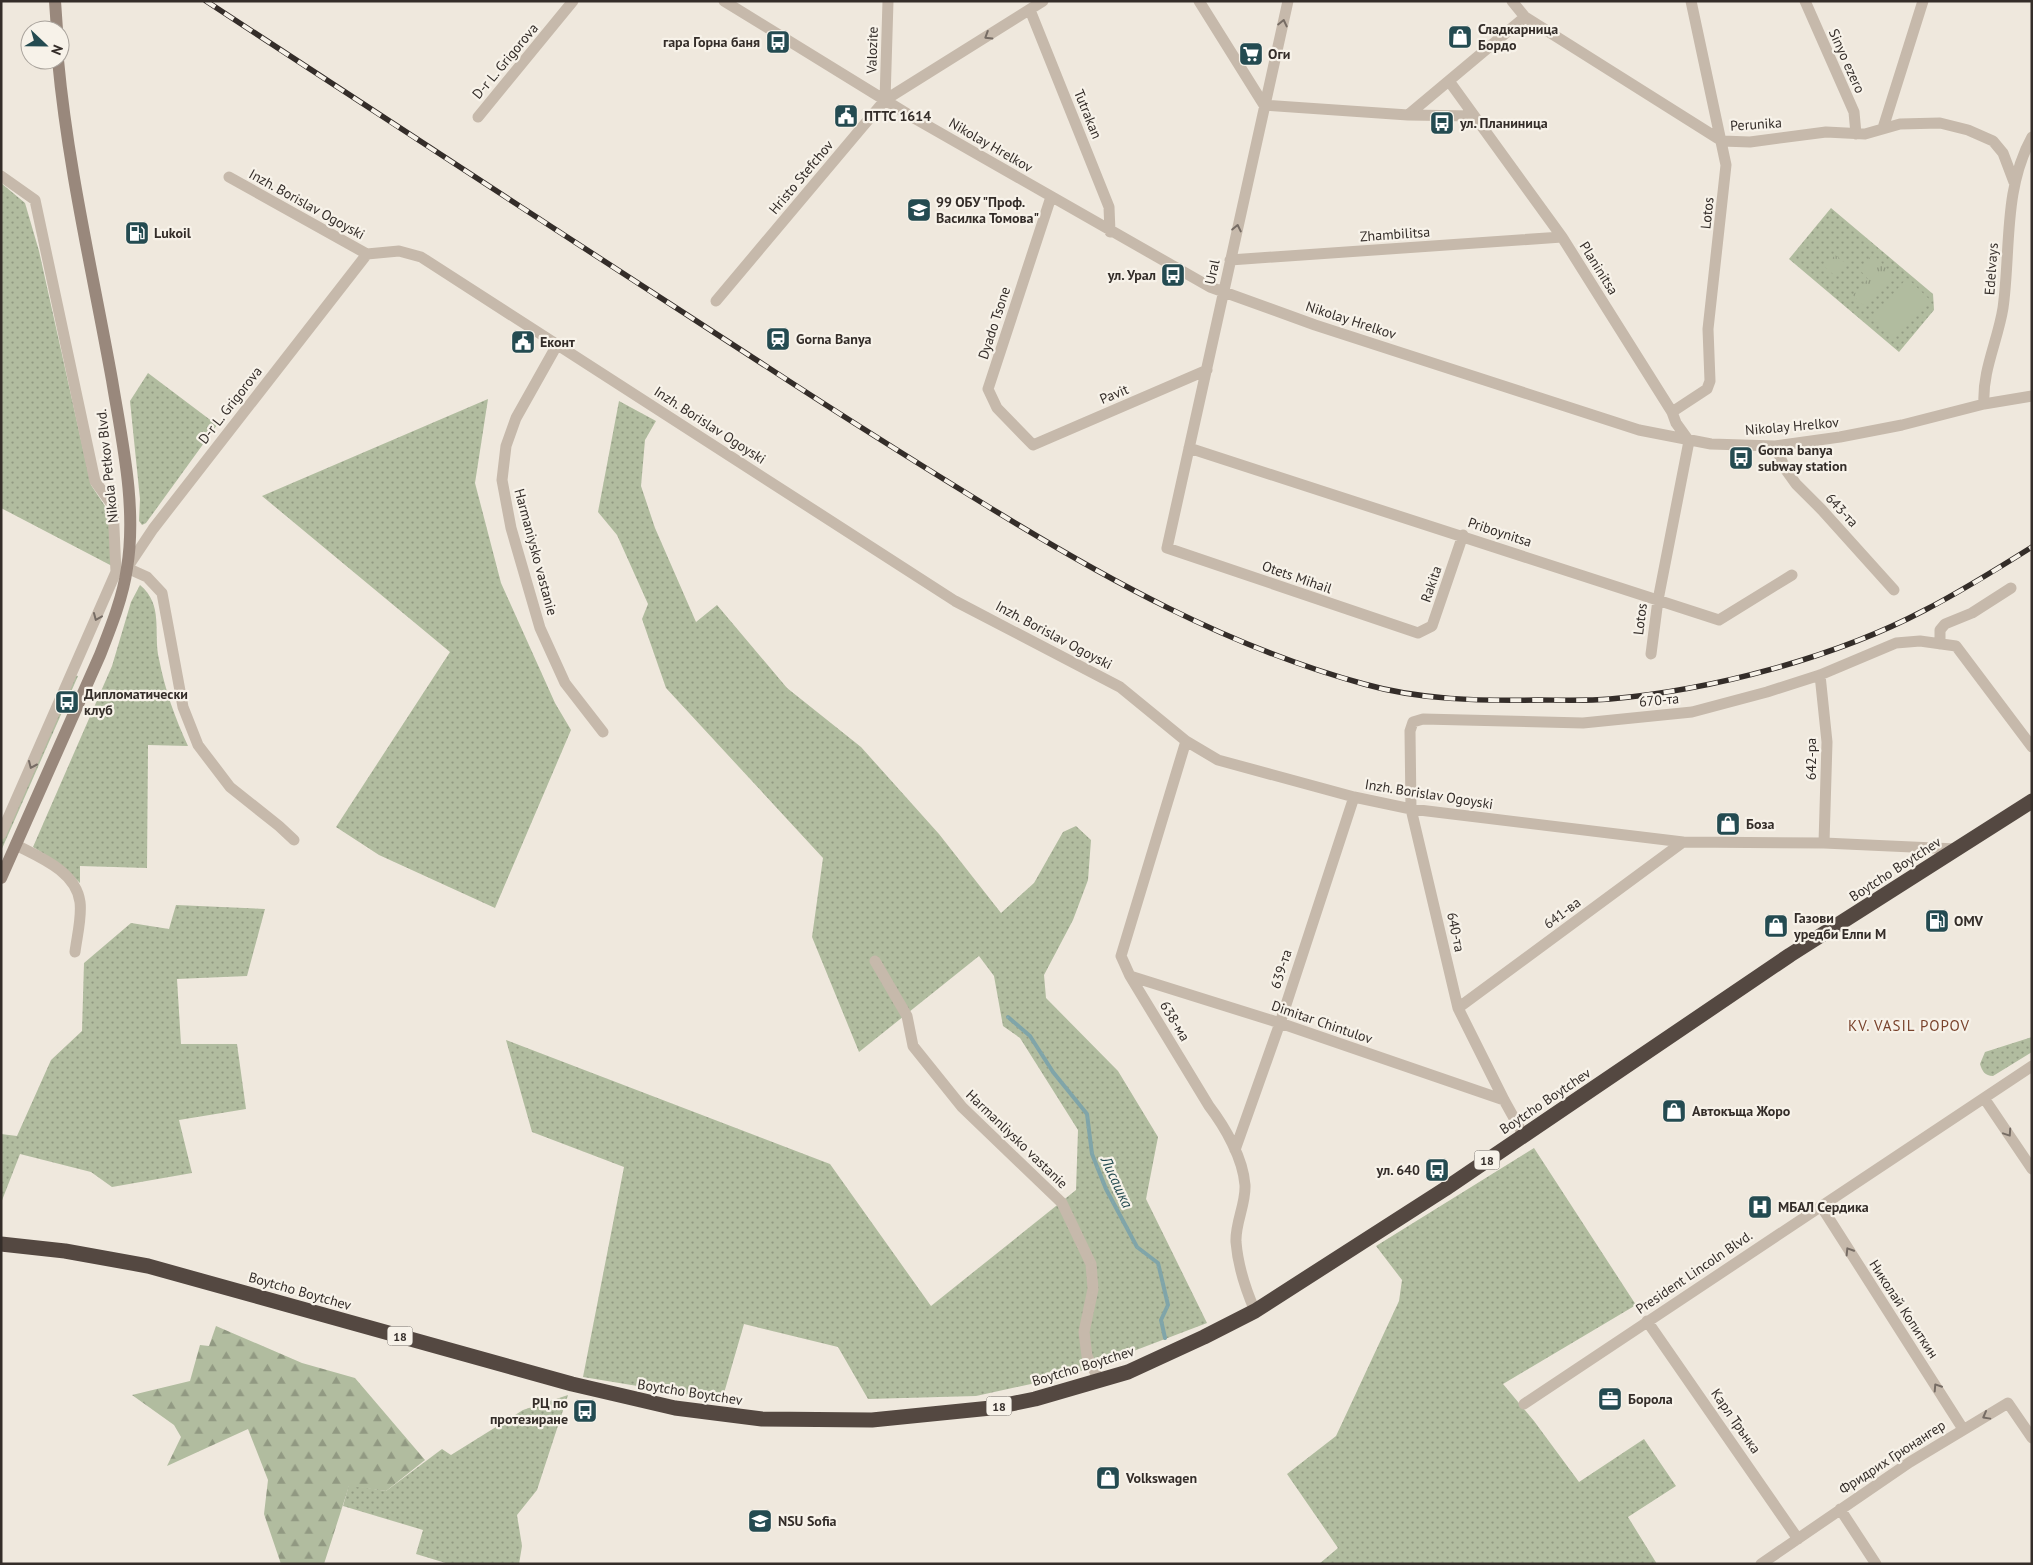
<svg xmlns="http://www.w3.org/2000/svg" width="2033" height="1565" font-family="'PT Sans',sans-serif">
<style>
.grass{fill:url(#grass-dots)}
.forest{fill:url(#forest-firs)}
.park{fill:url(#park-tufts)}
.pitch{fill:#b1bc9f}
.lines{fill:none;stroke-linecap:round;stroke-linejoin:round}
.stream{stroke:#80a5a9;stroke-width:4}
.street{stroke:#c6b9ab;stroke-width:11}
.secondary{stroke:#99887c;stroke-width:12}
.highway{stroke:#544841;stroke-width:15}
.rail-casing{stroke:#342d29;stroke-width:5.5}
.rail{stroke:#f7f2e9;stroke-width:4;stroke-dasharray:11;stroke-linecap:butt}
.oneway{stroke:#766c64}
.labels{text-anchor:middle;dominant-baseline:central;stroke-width:4.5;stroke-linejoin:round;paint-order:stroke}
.shield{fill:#f7f2e9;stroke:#6e6863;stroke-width:1}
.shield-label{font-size:12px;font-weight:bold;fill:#342d29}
.poi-label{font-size:14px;font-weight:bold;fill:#342d29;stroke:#f7f2e9;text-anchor:start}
.street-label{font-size:14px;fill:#342d29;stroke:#f7f2e9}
.neighbourhood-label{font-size:15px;letter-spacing:1px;fill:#79432c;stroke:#f7f2e9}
.water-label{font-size:15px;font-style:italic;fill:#244b51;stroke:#f7f2e9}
</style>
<defs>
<pattern id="grass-dots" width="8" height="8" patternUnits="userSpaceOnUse" patternTransform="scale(1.25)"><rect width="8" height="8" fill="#b1bc9f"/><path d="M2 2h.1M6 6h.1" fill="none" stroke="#919982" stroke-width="1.8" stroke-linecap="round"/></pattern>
<pattern id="forest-firs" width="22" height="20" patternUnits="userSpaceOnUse" patternTransform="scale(1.25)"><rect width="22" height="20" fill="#b1bc9f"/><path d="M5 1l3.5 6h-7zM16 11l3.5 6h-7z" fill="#919982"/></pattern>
<pattern id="park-tufts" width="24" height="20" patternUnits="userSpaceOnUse" patternTransform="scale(1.25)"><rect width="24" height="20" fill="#b1bc9f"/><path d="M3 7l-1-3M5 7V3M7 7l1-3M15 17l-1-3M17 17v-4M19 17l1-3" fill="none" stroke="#919982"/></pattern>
</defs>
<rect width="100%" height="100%" fill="#efe8dd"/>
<!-- grass -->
<path class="grass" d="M1 183 25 203 39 251 91 485 109 512 112 566 1 508Z
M1831 208 1933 294 1934 310 1899 352 1789 259Z
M148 373 217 425 146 523 142 525 139 521 140 499 130 401Z
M488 399 475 483 501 583 555 703 571 730 495 908 379 855 336 827 450 652 262 496Z
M619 401 656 421 645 440 641 486 655 528 696 622 717 605 787 688 861 747 939 834 1001 913 1034 883 1063 832 1076 826 1091 840 1088 880 1073 920 1044 975 1046 998 1118 1071 1158 1137 1146 1199 1207 1323 1068 1376 976 1396 868 1399 838 1347 744 1324 722 1400 583 1377 624 1167 532 1132 506 1040 830 1164 931 1306 1076 1190 1078 1130 1020 1038 1003 1026 994 976 979 956 859 1052 812 937 823 858 666 688 642 619 648 604 617 535 598 512Z
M140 585C164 605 153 632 159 659 165 690 175 718 188 746L148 745 147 868 80 866V883L61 865 33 847 112 666 131 602Z
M74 675 78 676 1 851V836Z
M176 905 265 909 247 976 177 979 181 1044H237L246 1109 179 1120 192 1173 112 1187 91 1172 20 1154 1 1203V1134L17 1136 51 1060 82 1031 84 963 131 923 169 929Z
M2032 1037V1052L1993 1076C1985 1076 1982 1071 1980 1064L1985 1052Z
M1534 1148 1636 1305 1503 1384 1534 1421 1579 1482 1644 1439 1676 1486 1628 1517 1657 1564H1319L1338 1548 1287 1474 1336 1436 1399 1301 1402 1280 1376 1246Z
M568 1395 537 1490 517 1515 522 1546 519 1564H449L416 1554 423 1530 343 1506 349 1485 386 1491 442 1449 451 1455 523 1410Z"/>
<!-- forest -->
<path class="forest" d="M216 1326 302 1363 355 1378 425 1460 386 1491 349 1486 324 1564H281L264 1514 268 1480 248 1429 167 1466 181 1437 174 1425 132 1395 190 1381 200 1345 209 1346Z"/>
<!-- park -->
<path class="park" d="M1873 254 1893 275 1863 305 1853 295 1868 279 1859 269Z
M1835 255 1845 263 1834 275 1825 267Z"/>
<!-- pitch -->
<path class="pitch" d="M1907 278 1929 299 1893 339 1871 319Z"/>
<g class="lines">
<!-- stream -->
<path class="stream" d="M1008 1017 1030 1036 1053 1072 1087 1114 1092 1154 1106 1189 1137 1247 1158 1263 1168 1305 1161 1320 1165 1338"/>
<!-- street -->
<path class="street" d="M724 1 914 118 1210 287 1315 325 1639 430 1711 444 1775 446 1840 437 1902 425 1984 404 2032 396
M1199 1 1264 105
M1288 1 1167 548 1418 633 1432 626 1463 535
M1512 1 1525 17 1722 141 1750 142 1826 132 1865 134 1900 124 1940 123 1968 130 1993 141 2003 153 2014 182
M1805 1 1854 112 1856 134
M1030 10 1109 207 1110 232
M1449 81 1562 237 1672 412 1676 423 1689 441
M885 100 888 1
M1264 105 1408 115 1474 116
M1408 115 1525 17
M478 117 573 1
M1883 128 1923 1
M1 176 35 200 95 481 113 506 116 572 1 834
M229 177 367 254 399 251 421 257 955 601 1120 687 1186 741 1218 760 1354 797 1411 809 1683 842 1824 843 1956 849
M1051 197 988 389 997 408 1033 445 1207 370
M1230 260 1562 237
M716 301 885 100 1043 1
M557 345 516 418 506 446 502 480 511 528 540 628 565 683 603 732
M1984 404C1982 371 1998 340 2003 308 2011 250 2003 189 2032 137
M1672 412 1707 389 1710 381 1708 329 1726 165 1691 1
M1775 446 1786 470 1796 484 1822 510 1894 590
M1189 448 1719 620 1792 575
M127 568 153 529 367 254
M127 568 147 577 162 593 183 707 198 745 230 787 279 826 294 840
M1940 644V630L1945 624 1972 613 2011 588
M1651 654 1658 600 1689 441
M1820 675 1827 742 1824 843
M1186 741 1121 956 1130 976 1209 1106C1225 1127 1243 1158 1245 1185 1246 1204 1235 1223 1236 1242 1238 1267 1245 1288 1255 1311
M16 845C39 857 76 871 80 902 82 917 77 936 75 952
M875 961 907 1016 913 1046 962 1107 1062 1203 1091 1264 1093 1289 1084 1332 1087 1356 1099 1380
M1130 976 1280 1023 1504 1100
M1458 1008 1683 842
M1984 1098 2032 1169
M1524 1136 1504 1100 1458 1008 1411 809 1410 731 1413 722 1423 719 1583 723 1692 712 1767 692 1820 675 1896 643 1920 641 1956 646 2032 747
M1235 1150 1280 1023 1354 797
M1821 1206 1963 1429
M1647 1321 1798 1539
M1524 1404 2032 1066
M1840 1509 1876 1564
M1761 1564 1910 1462 2008 1403 2032 1438"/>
<!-- secondary -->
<path class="secondary" d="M55 1 57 30
M1 878 100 655C111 627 123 597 127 568 137 507 122 441 112 380 93 274 68 168 58 60"/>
<!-- highway -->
<path class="highway" d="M1 1244 65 1251 148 1266 572 1384 675 1408 762 1419 872 1420 991 1408 1035 1399 1128 1372 1204 1337 1255 1311 1445 1189 1790 955 2032 801"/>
<defs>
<path id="rail" d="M206 1C395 125 585 249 775 372 844 417 914 461 984 504 1104 578 1228 647 1364 684 1420 700 1480 701 1538 700 1562 700 1586 701 1610 699 1712 690 1834 658 1925 610 1962 591 1997 569 2032 547"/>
</defs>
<!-- rail casing -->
<use href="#rail" class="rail-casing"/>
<!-- rail -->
<use href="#rail" class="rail"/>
</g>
<!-- one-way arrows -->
<defs><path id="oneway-chevron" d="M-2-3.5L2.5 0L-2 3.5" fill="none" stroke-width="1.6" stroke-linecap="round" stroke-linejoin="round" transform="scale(1.25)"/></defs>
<g class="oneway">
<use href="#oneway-chevron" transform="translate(1283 23) rotate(-77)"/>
<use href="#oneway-chevron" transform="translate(988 36) rotate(148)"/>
<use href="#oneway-chevron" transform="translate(1237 228) rotate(-78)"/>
<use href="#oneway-chevron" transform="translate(97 617) rotate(113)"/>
<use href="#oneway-chevron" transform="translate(32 765) rotate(114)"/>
<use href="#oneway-chevron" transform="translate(2008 1133) rotate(56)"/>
<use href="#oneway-chevron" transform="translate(1849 1251) rotate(-122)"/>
<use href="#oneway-chevron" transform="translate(1937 1387) rotate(-123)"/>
<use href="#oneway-chevron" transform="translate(1986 1416) rotate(151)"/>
</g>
<!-- icons -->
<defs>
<symbol id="shop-square" viewBox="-11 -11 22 22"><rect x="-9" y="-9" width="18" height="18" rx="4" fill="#244b51" stroke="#f7f2e9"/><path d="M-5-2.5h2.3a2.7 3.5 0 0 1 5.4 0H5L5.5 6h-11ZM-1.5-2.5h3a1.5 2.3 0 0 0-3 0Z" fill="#fff"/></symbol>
<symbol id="bus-square" viewBox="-11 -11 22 22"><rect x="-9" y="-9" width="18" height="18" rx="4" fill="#244b51" stroke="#f7f2e9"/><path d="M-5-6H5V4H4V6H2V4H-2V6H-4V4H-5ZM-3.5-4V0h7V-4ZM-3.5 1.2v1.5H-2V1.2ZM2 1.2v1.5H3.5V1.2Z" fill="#fff"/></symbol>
<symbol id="supermarket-square" viewBox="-11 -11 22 22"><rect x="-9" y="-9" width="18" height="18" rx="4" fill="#244b51" stroke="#f7f2e9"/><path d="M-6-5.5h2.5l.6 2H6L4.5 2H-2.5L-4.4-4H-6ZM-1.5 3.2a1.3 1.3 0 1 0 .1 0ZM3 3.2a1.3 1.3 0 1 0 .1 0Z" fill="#fff"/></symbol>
<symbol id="civic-square" viewBox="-11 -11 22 22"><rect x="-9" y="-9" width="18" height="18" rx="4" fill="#244b51" stroke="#f7f2e9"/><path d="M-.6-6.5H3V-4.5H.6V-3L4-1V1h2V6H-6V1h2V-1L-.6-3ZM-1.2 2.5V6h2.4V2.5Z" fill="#fff"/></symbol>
<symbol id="school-square" viewBox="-11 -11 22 22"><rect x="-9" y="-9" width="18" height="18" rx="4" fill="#244b51" stroke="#f7f2e9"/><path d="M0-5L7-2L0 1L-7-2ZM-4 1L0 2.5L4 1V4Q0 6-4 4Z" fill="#fff"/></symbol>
<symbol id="fuel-square" viewBox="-11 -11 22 22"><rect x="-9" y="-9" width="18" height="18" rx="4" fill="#244b51" stroke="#f7f2e9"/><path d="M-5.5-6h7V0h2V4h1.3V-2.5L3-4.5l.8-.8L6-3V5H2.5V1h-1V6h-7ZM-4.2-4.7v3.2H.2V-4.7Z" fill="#fff"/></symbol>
<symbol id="station-square" viewBox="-11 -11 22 22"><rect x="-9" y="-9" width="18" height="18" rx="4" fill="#244b51" stroke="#f7f2e9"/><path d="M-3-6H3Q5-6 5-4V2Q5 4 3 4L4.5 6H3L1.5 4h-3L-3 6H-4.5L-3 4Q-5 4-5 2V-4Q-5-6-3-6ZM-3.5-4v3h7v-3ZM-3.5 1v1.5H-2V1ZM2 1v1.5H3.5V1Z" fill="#fff"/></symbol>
<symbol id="hospital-square" viewBox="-11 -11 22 22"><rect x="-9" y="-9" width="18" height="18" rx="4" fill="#244b51" stroke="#f7f2e9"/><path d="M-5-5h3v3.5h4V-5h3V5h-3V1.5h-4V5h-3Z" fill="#fff"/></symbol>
<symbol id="office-square" viewBox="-11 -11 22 22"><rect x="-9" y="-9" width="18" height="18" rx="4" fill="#244b51" stroke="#f7f2e9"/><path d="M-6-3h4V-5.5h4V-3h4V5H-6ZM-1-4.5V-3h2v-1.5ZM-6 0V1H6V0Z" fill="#fff"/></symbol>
</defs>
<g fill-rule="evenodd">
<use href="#shop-square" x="1446" y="23" width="28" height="28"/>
<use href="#bus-square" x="764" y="28" width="28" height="28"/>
<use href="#supermarket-square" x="1237" y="40" width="28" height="28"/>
<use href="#civic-square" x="832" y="102" width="28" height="28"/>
<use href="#bus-square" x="1428" y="109" width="28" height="28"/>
<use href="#school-square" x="905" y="196" width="28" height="28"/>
<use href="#fuel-square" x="123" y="219" width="28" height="28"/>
<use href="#bus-square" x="1159" y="261" width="28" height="28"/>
<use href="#station-square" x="764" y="325" width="28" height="28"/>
<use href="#civic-square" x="509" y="328" width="28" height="28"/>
<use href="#bus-square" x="1727" y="444" width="28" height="28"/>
<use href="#bus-square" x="53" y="688" width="28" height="28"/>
<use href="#shop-square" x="1714" y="810" width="28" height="28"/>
<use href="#fuel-square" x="1923" y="907" width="28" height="28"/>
<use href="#shop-square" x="1762" y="912" width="28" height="28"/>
<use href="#shop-square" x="1660" y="1097" width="28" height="28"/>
<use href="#bus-square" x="1423" y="1156" width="28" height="28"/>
<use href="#hospital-square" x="1746" y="1193" width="28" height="28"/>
<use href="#office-square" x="1596" y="1385" width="28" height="28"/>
<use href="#bus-square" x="571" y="1397" width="28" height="28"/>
<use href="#shop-square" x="1094" y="1464" width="28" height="28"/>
<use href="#school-square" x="746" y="1507" width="28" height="28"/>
</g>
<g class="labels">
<!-- shield labels -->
<g class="shield">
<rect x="1474.5" y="1150.5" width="25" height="19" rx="4"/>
<rect x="387.5" y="1326.5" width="25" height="19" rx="4"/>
<rect x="986.5" y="1396.5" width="25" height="19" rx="4"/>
</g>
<g class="shield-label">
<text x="1487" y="1160">18</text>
<text x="400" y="1336">18</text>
<text x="999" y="1406">18</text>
</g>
<!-- poi labels -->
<g class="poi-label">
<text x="1478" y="29">Сладкарница<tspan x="1478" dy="16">Бордо</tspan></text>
<text x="760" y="42" text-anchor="end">гара Горна баня</text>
<text x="1268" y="54">Оги</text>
<text x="864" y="116">ПТТС 1614</text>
<text x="1460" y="123">ул. Планиница</text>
<text x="936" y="202">99 ОБУ "Проф.<tspan x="936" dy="16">Василка Томова"</tspan></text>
<text x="154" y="233">Lukoil</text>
<text x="1156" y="275" text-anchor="end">ул. Урал</text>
<text x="796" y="339">Gorna Banya</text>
<text x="540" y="342">Еконт</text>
<text x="1758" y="450">Gorna banya<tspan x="1758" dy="16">subway station</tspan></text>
<text x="84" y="694">Дипломатически<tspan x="84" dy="16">клуб</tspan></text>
<text x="1746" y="824">Боза</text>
<text x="1794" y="918">Газови<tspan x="1794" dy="16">уредби Елпи М</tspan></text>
<text x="1954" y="921">OMV</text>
<text x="1692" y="1111">Автокъща Жоро</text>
<text x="1420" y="1170" text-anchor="end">ул. 640</text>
<text x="1778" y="1207">МБАЛ Сердика</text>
<text x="1628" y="1399">Борола</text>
<text x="568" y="1403" text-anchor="end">РЦ по<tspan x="568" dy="16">протезиране</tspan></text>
<text x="1126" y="1478">Volkswagen</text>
<text x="778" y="1521">NSU Sofia</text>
</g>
<!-- street labels -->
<g class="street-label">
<text transform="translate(872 50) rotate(-88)">Valozite</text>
<text transform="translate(505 61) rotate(-50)">D-r L. Grigorova</text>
<text transform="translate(1847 61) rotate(66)">Sinyo ezero</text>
<text transform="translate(1088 114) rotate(68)">Tutrakan</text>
<text transform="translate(1756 124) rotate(-4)">Perunika</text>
<text transform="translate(991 145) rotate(30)">Nikolay Hrelkov</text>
<text transform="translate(801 177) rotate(-50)">Hristo Stefchov</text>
<text transform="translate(307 204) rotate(29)">Inzh. Borislav Ogoyski</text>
<text transform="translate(1707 213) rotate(-84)">Lotos</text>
<text transform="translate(1395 234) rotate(-4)">Zhambilitsa</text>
<text transform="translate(1599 268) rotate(58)">Planinitsa</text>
<text transform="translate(1991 269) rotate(-86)">Edelvays</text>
<text transform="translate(1212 272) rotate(-78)">Ural</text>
<text transform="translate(1351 320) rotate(18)">Nikolay Hrelkov</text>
<text transform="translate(994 323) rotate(-72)">Dyado Tsone</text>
<text transform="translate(1114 394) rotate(-23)">Pavit</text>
<text transform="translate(230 405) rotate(-52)">D-r L. Grigorova</text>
<text transform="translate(710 425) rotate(33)">Inzh. Borislav Ogoyski</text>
<text transform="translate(1792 426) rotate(-5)">Nikolay Hrelkov</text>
<text transform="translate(107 466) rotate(-96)">Nikola Petkov Blvd.</text>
<text transform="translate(1842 510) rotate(47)">643-та</text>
<text transform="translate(1500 532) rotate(18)">Priboynitsa</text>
<text transform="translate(536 552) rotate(75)">Harmaniysko vastanie</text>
<text transform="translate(1297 577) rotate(19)">Otets Mihail</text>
<text transform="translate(1431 584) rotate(-71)">Rakita</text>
<text transform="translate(1640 619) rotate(-83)">Lotos</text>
<text transform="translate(1054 635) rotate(28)">Inzh. Borislav Ogoyski</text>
<text transform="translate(1659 700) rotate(-5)">670-та</text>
<text transform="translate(1811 759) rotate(-90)">642-ра</text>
<text transform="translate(1429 794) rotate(9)">Inzh. Borislav Ogoyski</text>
<text transform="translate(1895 869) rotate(-33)">Boytcho Boytchev</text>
<text transform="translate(1562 913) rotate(-37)">641-ва</text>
<text transform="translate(1456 932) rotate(78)">640-та</text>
<text transform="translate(1281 969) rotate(-72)">639-та</text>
<text transform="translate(1175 1021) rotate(59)">638-ма</text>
<text transform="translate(1322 1022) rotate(19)">Dimitar Chintulov</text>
<text transform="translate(1545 1101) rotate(-34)">Boytcho Boytchev</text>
<text transform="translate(1017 1139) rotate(44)">Harmanliysko vastanie</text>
<text transform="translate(1694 1272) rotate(-34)">President Lincoln Blvd.</text>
<text transform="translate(300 1291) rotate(16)">Boytcho Boytchev</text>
<text transform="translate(1904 1309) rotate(57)">Николай Копиткин</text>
<text transform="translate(1083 1366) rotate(-17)">Boytcho Boytchev</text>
<text transform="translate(690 1392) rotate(9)">Boytcho Boytchev</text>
<text transform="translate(1736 1421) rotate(55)">Карл Трънка</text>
<text transform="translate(1892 1457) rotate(-33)">Фридрих Грюнангер</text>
</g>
<!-- neighbourhood labels -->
<g class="neighbourhood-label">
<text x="1909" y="1025">KV. VASIL POPOV</text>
</g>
<!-- water labels -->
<g class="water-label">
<text transform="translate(1117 1182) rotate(65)">Лисашка</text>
</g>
</g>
<!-- border -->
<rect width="2033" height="1565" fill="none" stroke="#342d29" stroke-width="5"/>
<!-- north arrow -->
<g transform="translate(45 45) rotate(112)"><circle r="24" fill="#f7f2e9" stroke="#a9a39c"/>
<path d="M0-4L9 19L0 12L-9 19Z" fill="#244b51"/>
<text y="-8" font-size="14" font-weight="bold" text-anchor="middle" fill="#342d29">N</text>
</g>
</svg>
